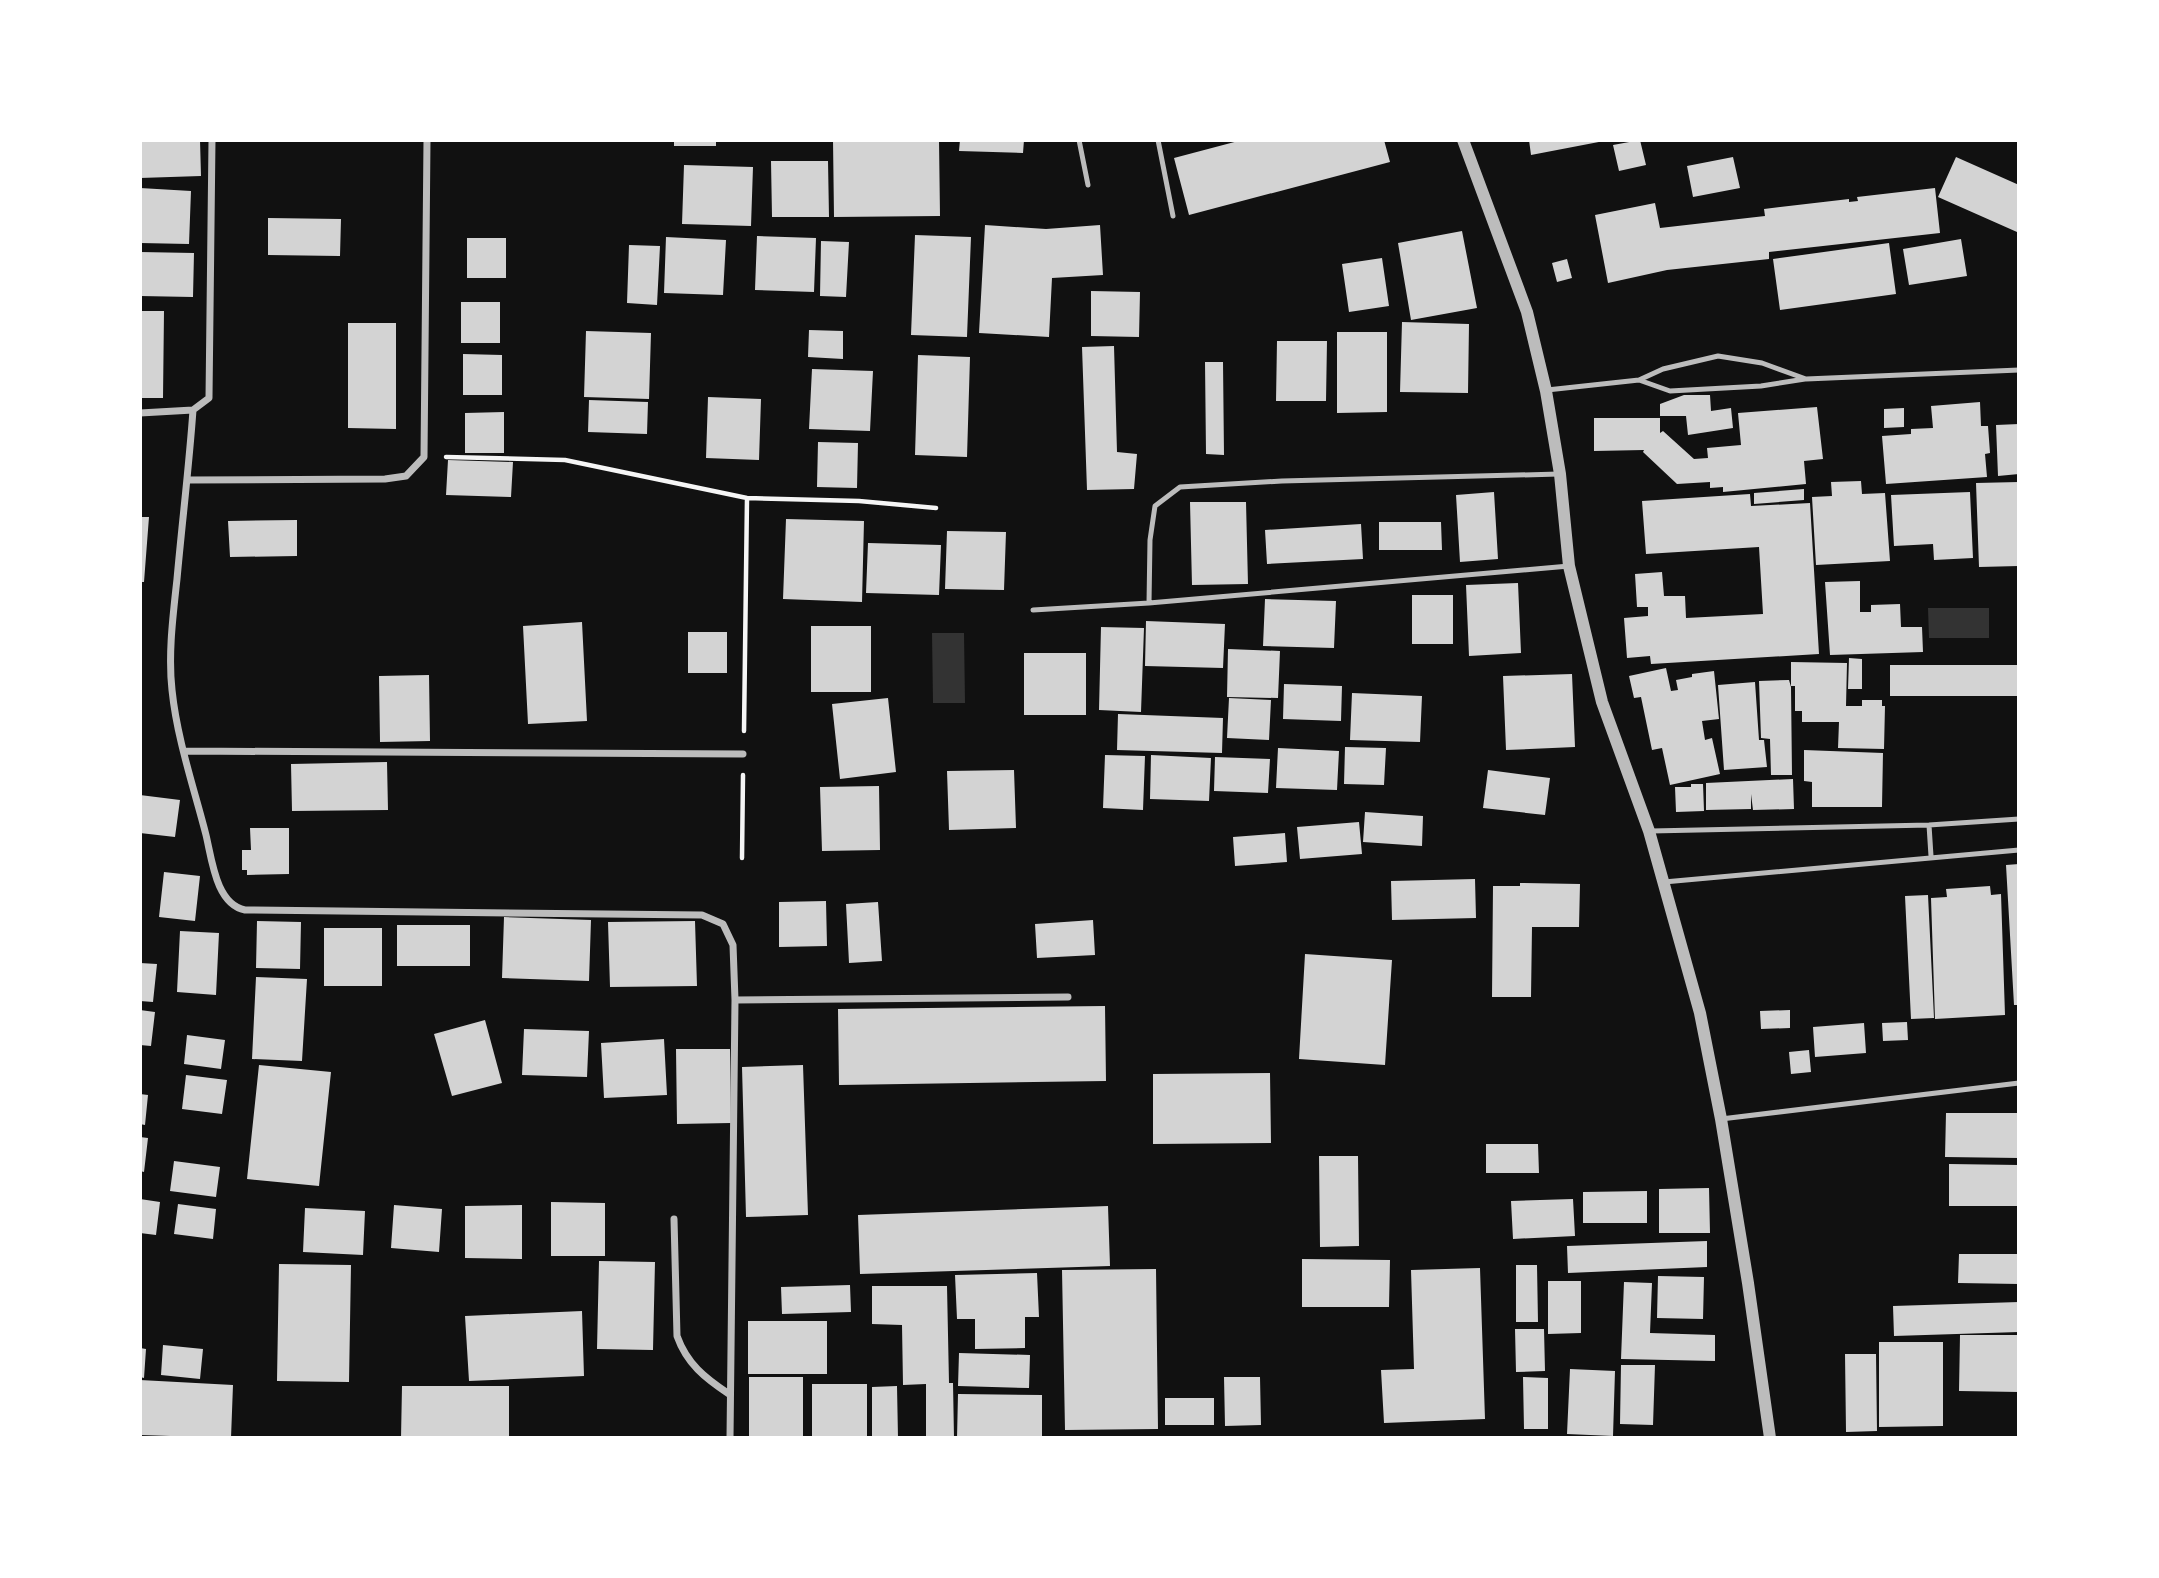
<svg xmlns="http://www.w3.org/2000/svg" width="2159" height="1578" font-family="Mulish,sans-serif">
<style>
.water{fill:#333}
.building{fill:#d3d3d3}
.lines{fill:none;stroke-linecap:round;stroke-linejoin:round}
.path{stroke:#f5f5f5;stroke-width:4.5}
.service{stroke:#bcbcbc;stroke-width:5}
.minor{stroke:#bcbcbc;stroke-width:7}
.tertiary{stroke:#bcbcbc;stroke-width:12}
</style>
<rect width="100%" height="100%" fill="#111"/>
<!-- water -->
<path class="water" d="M1928 608H1989V638H1929Z
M932 633H964L965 703H933Z"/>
<!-- building -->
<path class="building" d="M140 140H200L201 176 140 178Z
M674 140H716V146H674Z
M833 140H939L940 216 834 217Z
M960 140H1024L1023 153 959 151Z
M1242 140H1384L1390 162 1189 215 1174 158Z
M1529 140H1604V141L1531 155Z
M1640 140 1646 165 1619 171 1613 145Z
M1733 157 1740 188 1693 197 1687 166Z
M1956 157 2019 185 2017 232 1938 197Z
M771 161H828L829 217H772Z
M684 165 753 167 751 226 682 224Z
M140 188 191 191 189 244 140 243Z
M1935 188 1940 233 1769 252V259L1667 270 1608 283 1595 215 1655 203 1660 228 1765 216 1764 209 1849 199V202L1858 201 1857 197Z
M268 218 341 219 340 256 268 255Z
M985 225 1046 229 1100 225 1103 275 1052 278 1049 337 979 333Z
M1462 231 1477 308 1411 320 1398 243Z
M915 235 971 237 967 337 911 335Z
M757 236 816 238 814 292 755 290Z
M666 237 726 240 723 295 664 293Z
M467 238H506V278H467Z
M1961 239 1967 276 1909 285 1903 249Z
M821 241 849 242 846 297 820 296Z
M1889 243 1896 294 1780 310 1773 259Z
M629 245 660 246 657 305 627 303Z
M140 252 194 253 193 297 140 296Z
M1382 258 1389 306 1349 312 1342 264Z
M1567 259 1572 278 1557 282 1552 263Z
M1091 291 1140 292 1139 337 1091 336Z
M461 302H500V343H461Z
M140 311H164L163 398H140Z
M1402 322 1469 324 1468 393 1400 392Z
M348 323H396V429L348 428Z
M809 330 843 331V359L808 357Z
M586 331 651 333 649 399 584 397Z
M1337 332H1387V412L1337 413Z
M1277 341H1327L1326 401H1276Z
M1114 346 1117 452 1137 454 1134 489 1087 490 1082 347Z
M463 354 502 355V395H463Z
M918 355 970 357 967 457 915 455Z
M1205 362H1223L1224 455 1206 454Z
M812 369 873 371 870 431 809 429Z
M1684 395H1710L1711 411 1731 408 1733 428 1688 435 1686 416H1660V404Z
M708 397 761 399 759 460 706 458Z
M589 400 648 402 647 434 588 432Z
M1980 402 1981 426H1988L1990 453 1985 454 1987 477 1886 484 1882 436 1911 434V429L1933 428 1931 406Z
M1817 407 1823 459 1804 461 1806 484 1723 492V487L1710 488V482L1677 484 1643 452 1644 450 1594 451V418H1660V433L1663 431 1694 459 1708 458 1707 448 1741 445 1738 413Z
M1904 408V427L1884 428V409Z
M504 412V453H465V413Z
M2019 424V474L1998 476 1996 425Z
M818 442 858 443 857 488 817 487Z
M448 460 513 462 511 497 446 495Z
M1861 481 1862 494 1885 493 1890 561 1816 565 1812 497 1832 496 1831 482Z
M2019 482V566L1979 567 1976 483Z
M1804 489V500L1754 504V493Z
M1494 492 1498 559 1460 562 1456 495Z
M1970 492 1973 558 1934 560 1933 544 1894 546 1891 495Z
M1750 494 1751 506 1810 503 1819 654 1651 664 1650 656 1627 658 1624 618 1648 616V607H1637L1635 574 1662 572 1664 596H1685L1686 618 1763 614 1759 547 1646 554 1642 501Z
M1190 502H1246L1248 584 1192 585Z
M140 517H149L144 582H140Z
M786 519 864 521 862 602 783 599Z
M297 520V556L230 557 228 521Z
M1379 522H1441L1442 550H1379Z
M1361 524 1363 559 1267 564 1265 530Z
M947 531 1006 532 1004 590 945 589Z
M868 543 941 545 939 595 866 593Z
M1860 581V612H1871V605L1900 604 1901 627H1922L1923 652 1830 655 1825 582Z
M1518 583 1521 653 1469 656 1466 585Z
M1412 595H1453V644H1412Z
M1265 599 1336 601 1334 648 1263 646Z
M1146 621 1225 624 1223 668 1145 666Z
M582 622 587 721 528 724 523 626Z
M811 626H871V692H811Z
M1101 627 1144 628 1141 712 1099 710Z
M688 632H727V673H688Z
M1228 649 1280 651 1278 698 1227 697Z
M1024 653H1086V715H1024Z
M1849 658 1862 659V689H1848Z
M1791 662 1847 663 1846 706H1862V700H1882V706H1885L1884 749 1838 748 1839 722H1802V711H1795V686H1791Z
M1890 665H2019V696H1890Z
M1666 668 1671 691 1678 690 1676 680 1692 677V674L1714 671 1719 719 1702 721 1705 740 1712 738 1720 774 1670 785 1662 748 1652 750 1641 697 1634 698 1629 676Z
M1572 674 1575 747 1506 750 1503 676Z
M429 675 430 741 380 742 379 676Z
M1789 680 1791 687 1792 775H1771L1770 739 1761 738 1759 681Z
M1755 682 1759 740H1764L1767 767 1724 770 1718 685Z
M1284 684 1342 686 1341 721 1283 719Z
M1352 693 1422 696 1420 742 1350 740Z
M888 698 896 772 840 779 832 704Z
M1229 698 1271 700 1269 740 1227 738Z
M1118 714 1223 718 1222 753 1117 750Z
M1345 747 1386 748 1384 785 1344 784Z
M1278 748 1339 751 1337 790 1276 788Z
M1804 750 1883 753 1882 807H1812V782L1804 781Z
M1105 755 1145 756 1143 810 1103 808Z
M1151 755 1211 758 1209 801 1150 799Z
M1215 757 1270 759 1268 793 1214 791Z
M387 762 388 810 292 811 291 764Z
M1014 770 1016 828 949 830 947 771Z
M1488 770 1550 778 1545 815 1483 808Z
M1793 779 1794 809 1753 810 1751 794V809L1706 810V783Z
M1691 784H1703L1704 811 1676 812 1675 787H1691Z
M879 786 880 850 822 851 820 787Z
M140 795 180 800 175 837 140 833Z
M1365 812 1423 816 1422 846 1363 842Z
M1359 822 1362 854 1300 859 1297 827Z
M250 828H289V874L247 875V870H242V850H251Z
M1285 833 1287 862 1235 866 1233 837Z
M2019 864V1005H2014L2006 865Z
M164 872 200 876 195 921 159 917Z
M1475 879 1476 918 1392 920 1391 881Z
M1520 883 1580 884 1579 927H1532L1531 997H1492L1493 886H1520Z
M1990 886 1991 895 2001 894 2005 1015 1935 1019 1931 898 1947 897 1946 889Z
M1928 895 1934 1018 1911 1019 1905 896Z
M826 901 827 946 779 947V902Z
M878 902 882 961 849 963 846 904Z
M504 917 591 920 589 981 502 978Z
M1093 920 1095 955 1037 958 1035 924Z
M257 921 301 922 300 969 256 968Z
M695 921 697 986 610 987 608 922Z
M397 925H470V966H397Z
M324 928H382V986H324Z
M180 931 219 933 216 995 177 992Z
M1305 954 1392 960 1385 1065 1299 1059Z
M140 963 157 964 153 1002 140 1001Z
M256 977 307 979 302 1061 252 1059Z
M1105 1006 1106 1081 839 1085 838 1009Z
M140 1010 155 1012 151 1046 140 1045Z
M1790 1010V1028L1761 1029 1760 1011Z
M485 1020 502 1083 452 1096 434 1034Z
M1907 1022 1908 1040 1883 1041 1882 1023Z
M1864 1023 1866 1053 1815 1057 1813 1027Z
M524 1029 589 1031 587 1077 522 1075Z
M187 1035 225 1040 221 1069 184 1064Z
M664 1039 667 1095 604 1098 601 1043Z
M676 1049H730L731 1123 677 1124Z
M1809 1050 1811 1072 1791 1074 1789 1052Z
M259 1065 331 1072 319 1186 247 1179Z
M803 1065 808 1215 746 1217 742 1067Z
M1270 1073 1271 1143 1153 1144V1074Z
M186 1075 227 1080 222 1114 182 1109Z
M140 1094 148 1095 145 1125 140 1124Z
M1946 1113H2019V1158L1945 1157Z
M140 1137 148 1138 144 1172 140 1171Z
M1486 1144H1538L1539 1173H1486Z
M1319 1156H1358L1359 1246 1320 1247Z
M174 1161 220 1167 216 1197 170 1191Z
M1949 1164 2019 1165V1206H1949Z
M1709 1188 1710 1233H1659V1189Z
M1647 1191V1223H1583V1192Z
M140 1199 160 1202 156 1235 140 1233Z
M1573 1199 1575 1236 1513 1239 1511 1201Z
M551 1202 605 1203V1256H551Z
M178 1204 216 1209 213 1239 174 1234Z
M394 1205 442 1209 439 1252 391 1248Z
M522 1205V1259L465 1258V1206Z
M1108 1206 1110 1266 860 1274 858 1215Z
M305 1208 365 1211 363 1255 303 1252Z
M1707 1241V1267L1568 1273 1567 1246Z
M1959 1254H2019V1284L1958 1283Z
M1302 1259 1390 1260 1389 1307H1302Z
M599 1261 655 1262 653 1350 597 1349Z
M279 1264 351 1265 349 1382 277 1381Z
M1516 1265H1537L1538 1322H1516Z
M1480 1268 1485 1419 1384 1423 1381 1370 1414 1369 1411 1270Z
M1156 1269 1158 1429 1065 1430 1062 1270Z
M1037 1273 1039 1317H1025V1348L975 1349V1319H957L955 1275Z
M1658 1276 1704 1277 1703 1319 1657 1318Z
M1548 1281H1581V1333L1548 1334Z
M1624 1282 1652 1283 1650 1333 1715 1335V1361L1621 1359Z
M850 1285 851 1312 782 1314 781 1287Z
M872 1286H947L949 1383H953L954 1438H926V1384L903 1385 902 1325 872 1324Z
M2019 1302V1332L1894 1336 1893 1306Z
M582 1311 584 1376 469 1381 465 1316Z
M748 1321H827V1374H748Z
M1515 1329H1544L1545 1371 1516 1372Z
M1960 1335H2019V1392L1959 1391Z
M1879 1342H1943V1426L1879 1427Z
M163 1345 203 1349 200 1379 161 1375Z
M140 1348 146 1349 144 1378 140 1377Z
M959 1353 1030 1355 1029 1388 958 1386Z
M1845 1354H1876L1877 1431 1846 1432Z
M1621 1365H1655L1653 1425 1620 1424Z
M1570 1369 1615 1371 1613 1436 1567 1434Z
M749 1377H803V1438H749Z
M1224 1377H1260L1261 1425 1225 1426Z
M1523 1377 1548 1378V1429H1524Z
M140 1380 233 1385 231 1438 140 1435Z
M812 1384H867V1438H812Z
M402 1386H509V1438H401Z
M897 1386 898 1438H872V1387Z
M958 1394 1042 1395V1438H957Z
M1165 1398H1214V1425H1165Z
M1849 1436H1868V1438H1849Z"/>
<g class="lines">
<!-- path -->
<path class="path" d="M446 457 565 460 747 498 859 501 936 508
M744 731 747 498
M742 858 743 775"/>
<!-- service -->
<path class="service" d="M1079 140 1088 185
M1158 140 1173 216
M1639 380 1670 391 1761 386 1805 379
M1547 390 1639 380 1663 369 1718 356 1762 363 1806 379 2019 370
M1149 603 1150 540 1155 506 1180 487 1282 481 1559 474
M1033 610 1149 603 1569 566
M1929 825 1931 856
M1651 831 1929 825 2019 819
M1664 882 2019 850
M1721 1119 2019 1083"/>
<!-- minor -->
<path class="minor" d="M193 410 209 398 212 140
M140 413 193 410C189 467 182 523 177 579 173 616 168 654 172 690 177 739 194 788 206 835 212 860 216 904 245 910L702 915 723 924 733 945 735 1000 730 1438
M188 480 385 479 406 476 424 457 427 140
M185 751 743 754
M735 1000 1068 997
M674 1219 677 1336C687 1364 705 1378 729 1394"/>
<!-- tertiary -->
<path class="tertiary" d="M1463 140 1527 312 1546 391 1560 474 1569 566 1602 702 1649 831 1700 1013 1721 1119 1748 1283 1770 1438"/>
</g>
<!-- border -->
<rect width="2159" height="1578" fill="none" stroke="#ffffff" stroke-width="284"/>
</svg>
